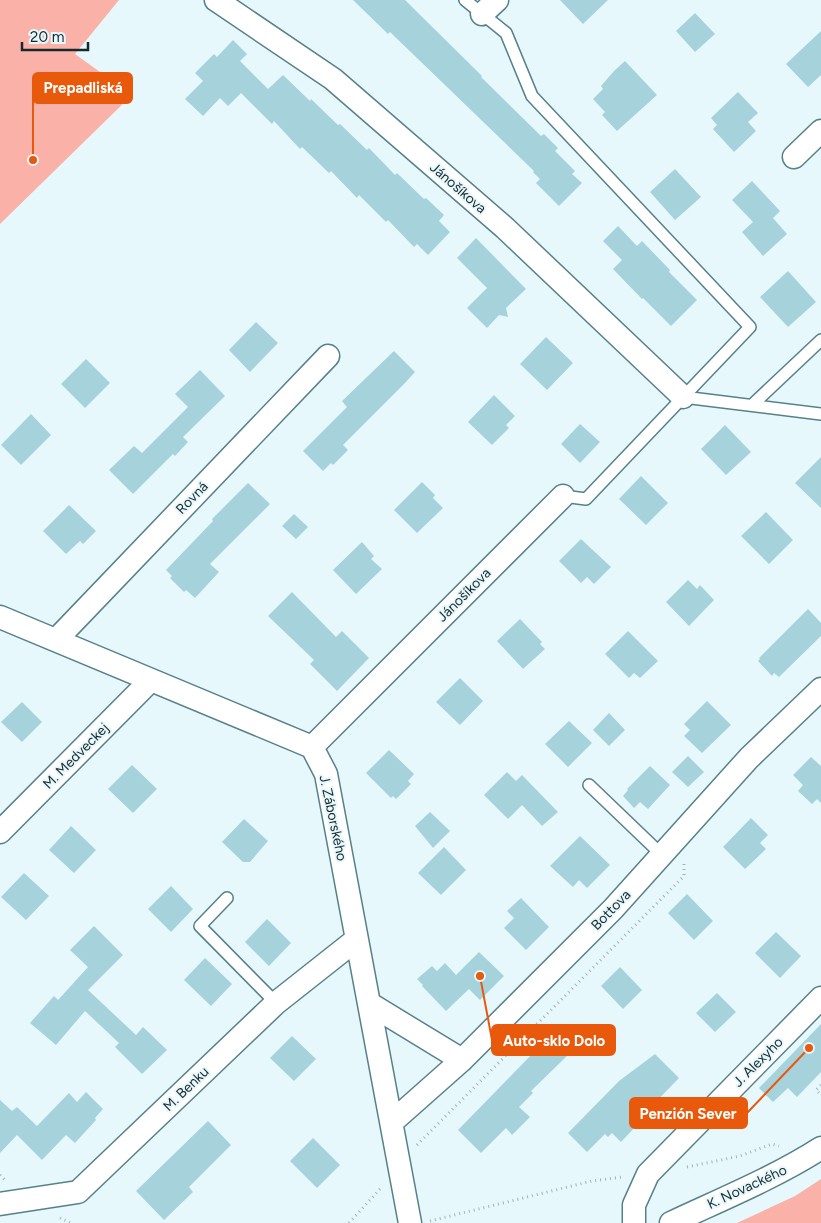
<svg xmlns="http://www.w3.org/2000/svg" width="821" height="1223" font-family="Figtree,sans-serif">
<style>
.green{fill:#fab2a8}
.building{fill:#a6d2dc}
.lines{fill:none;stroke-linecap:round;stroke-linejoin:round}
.service-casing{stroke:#578189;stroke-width:14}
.minor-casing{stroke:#578189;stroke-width:25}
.path{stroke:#a2b3b7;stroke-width:3;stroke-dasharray:1 4;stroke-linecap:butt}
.service{stroke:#fff;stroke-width:11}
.minor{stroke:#fff;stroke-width:22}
.labels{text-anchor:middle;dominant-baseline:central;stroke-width:4;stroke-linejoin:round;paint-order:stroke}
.street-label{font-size:14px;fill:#18292d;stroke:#e7f8fc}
.leader{fill:none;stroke:#e8590c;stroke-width:2}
.callout-dot{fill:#e8590c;stroke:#e7f8fc;stroke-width:2}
.callout{fill:#e8590c;stroke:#e8590c;stroke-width:2}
.callout-label{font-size:15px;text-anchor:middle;font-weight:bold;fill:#fff}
</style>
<rect width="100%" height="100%" fill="#e7f8fc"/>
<!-- green -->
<path class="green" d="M0 0H119L75 54 132 95 0 224Z
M821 1179V1223H737L795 1196Z"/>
<!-- building -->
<path class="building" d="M353 0H405L482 76 481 77 541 136 544 134 558 148 555 151 575 171 572 174 582 183 559 206 536 183 540 179 533 172 534 171 390 32 388 34Z
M560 0H608L583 24Z
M695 13 715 34 695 52 676 31Z
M821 31V75L808 87 786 64Z
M233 40 247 54 240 61 268 89 283 75 310 101 311 99 338 125 340 124 367 150 369 148 395 175 397 173 424 199 426 198 444 215 439 221 450 232 428 255 417 244 414 247 388 220 386 222 359 195 357 198 331 171 329 173 302 147 300 149 274 121 272 124 241 93 228 106 220 98 203 116 185 99 203 81 195 73 214 54 217 57Z
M625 61 657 95 617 131 602 115 605 112 593 99 603 89 601 86 614 71Z
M738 92 758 113 748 122 756 131 734 152 713 129 717 125 711 118Z
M675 169 701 197 675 220 650 192Z
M752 181 780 211 773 218 787 234 763 256 742 232 753 222 732 200Z
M618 226 637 246 642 241 670 270 669 272 697 300 671 326 643 298 642 299 613 269 622 260 603 241Z
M476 238 526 289 506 308 508 317 499 315 487 328 467 308 487 288 457 258Z
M788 271 816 302 788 327 760 297Z
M256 322 278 343 250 372 229 350Z
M546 337 573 363 547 390 520 364Z
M394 351 415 372 404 384 343 445 348 450 333 465 331 463 323 471 303 451 347 407 342 401Z
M86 359 110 383 85 408 61 384Z
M200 370 225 396 183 437 188 442 175 456 173 454 133 494 109 470 134 446 142 453 188 407 175 394Z
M494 395 515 416 506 425 509 428 492 445 468 422Z
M31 414 51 435 21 465 1 445Z
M580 424 600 442 580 463 561 444Z
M725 425 751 452 726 475 701 449Z
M821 457V508L795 483Z
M641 476 668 503 646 525 619 499Z
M422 482 435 495 433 498 443 508 417 533 394 510Z
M248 483 270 504 210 564 219 572 195 598 186 590 184 592 170 578 172 576 166 570 213 521 212 519Z
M69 505 96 531 83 544 80 541 66 554 43 531Z
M766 512 793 540 769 564 741 536Z
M294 514 308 527 296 539 282 526Z
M581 539 611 567 594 584 587 577 581 583 559 561Z
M362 542 374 556 371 559 382 569 356 594 333 570Z
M688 580 697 589 700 585 714 600 689 626 666 602Z
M292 592 336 637 342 631 369 658 337 691 310 664 314 660 268 616Z
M808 609 821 623V636L779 677 774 673 772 676 758 661 760 659 759 658Z
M520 619 542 642 540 644 545 649 523 669 497 641Z
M628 631 658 661 640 678 634 673 629 678 605 654Z
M460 678 483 701 460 725 436 702Z
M707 701 731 725 702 753 684 736 690 730 684 724Z
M22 702 42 722 22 742 1 722Z
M609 713 625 730 609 746 593 730Z
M569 721 592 743 568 767 545 744Z
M389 750 414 774 408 781 411 784 396 799 393 796 391 798 366 773Z
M688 756 704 772 688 787 672 772Z
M811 757 821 766V803L817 799 812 804 798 791 803 785 793 775Z
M132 765 157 789 133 813 108 789Z
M650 766 670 785 648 809 640 802 634 808 623 796 628 790 627 789Z
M507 772 516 781 522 775 558 812 542 826 522 805 508 819 484 795Z
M430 812 450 831 433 848 415 826Z
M751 818 768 835 760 843 766 849 745 869 723 847Z
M244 819 268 841 250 862H243L222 842Z
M71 826 96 850 74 873 49 850Z
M580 836 610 865 587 888 579 880 573 887 550 866Z
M444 847 466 870 441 895 418 873Z
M24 873 49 896 26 920 1 897Z
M171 886 193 909 171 932 148 909Z
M687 894 713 921 694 940 668 913Z
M521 898 549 927 526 950 504 928 514 918 507 911Z
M267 919 291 943 269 966 245 942Z
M94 926 123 955 88 990 136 1035 143 1027 167 1050 142 1074 115 1047 119 1043 85 1011 56 1045 30 1023 54 996 58 1000 88 967 70 950Z
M776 932 801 956 780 978 755 953Z
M479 952 504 976 480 1000 469 989 446 1011 422 986 423 985 417 979 432 966 437 971 445 963 456 975Z
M205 958 232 984 211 1006 184 980Z
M620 967 642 990 623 1009 601 986Z
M717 993 736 1012 715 1032 696 1013Z
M821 1024V1072L797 1097 788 1088 773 1102 759 1088Z
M547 1030 569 1054 531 1091 533 1093 519 1107 530 1117 512 1135 506 1128 481 1153 458 1130 539 1047 535 1042Z
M292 1036 316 1059 294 1081 270 1058Z
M655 1054 679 1078 647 1111 636 1123 638 1124 621 1142 612 1133 608 1137 605 1134 587 1152 568 1133 619 1081Z
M86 1092 103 1109 95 1118 96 1120 75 1143 66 1135 42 1160 17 1135 0 1153V1100L12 1111 17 1107 37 1126 69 1093 77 1102Z
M208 1121 231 1145 189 1187 193 1192 164 1220 136 1191Z
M313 1138 340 1165 317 1188 290 1161Z"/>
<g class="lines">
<defs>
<path id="service" d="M465 0 506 33 532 96 750 327 586 499 563 496
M683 397 821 414
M752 405 821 340
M589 785 662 855
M227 898 200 926 276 1003"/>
<path id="minor" d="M216 0 333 79 505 228 683 397
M482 14 497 0
M794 157 821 131
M0 617 312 747 326 774 410 1223
M56 640 328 356
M312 747 563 496
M0 832 151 680
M370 1004 462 1060
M392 1122 462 1060 613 909 749 758 821 689
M0 1204 78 1192 276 1003 357 939
M634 1223V1205L648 1174 821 998
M671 1223C722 1199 774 1178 821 1148"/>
</defs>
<!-- service casing -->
<use href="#service" class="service-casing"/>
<!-- minor casing -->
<use href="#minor" class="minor-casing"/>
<!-- path -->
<path class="path" d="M821 1085 816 1090 821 1095
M417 1145 684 876V864
M687 1167 740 1156 772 1144 779 1146
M0 1175 6 1181
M60 1218 71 1223
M430 1221 592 1181 622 1177
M349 1223 381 1188"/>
<!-- service -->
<use href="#service" class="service"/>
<!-- minor -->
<use href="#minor" class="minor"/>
</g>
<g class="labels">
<!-- street labels -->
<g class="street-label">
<text transform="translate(458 188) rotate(41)">Jánošíkova</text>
<text transform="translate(192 498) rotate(-46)">Rovná</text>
<text transform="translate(464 595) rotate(-45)">Jánošíkova</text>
<text transform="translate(76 756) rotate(-45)">M. Medveckej</text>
<text transform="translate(333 818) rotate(78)">J. Záborského</text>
<text transform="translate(611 910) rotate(-46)">Bottova</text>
<text transform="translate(758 1062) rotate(-45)">J. Alexyho</text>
<text transform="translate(186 1089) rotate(-44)">M. Benku</text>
<text transform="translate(747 1187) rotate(-25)">K. Novackého</text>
</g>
</g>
<!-- callouts -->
<path class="leader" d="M33 160L33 88M480 976L492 1040M809 1048L747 1113"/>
<g class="callout-dot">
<circle cx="33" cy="160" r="5"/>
<circle cx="480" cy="976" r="5"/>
<circle cx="809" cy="1048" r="5"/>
</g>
<g class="callout">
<rect x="33" y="73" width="99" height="30" rx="5"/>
<rect x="492" y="1025" width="123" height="30" rx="5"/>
<rect x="630" y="1098" width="117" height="30" rx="5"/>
</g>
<g class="callout-label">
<text x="83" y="93">Prepadliská</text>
<text x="554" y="1046">Auto-sklo Dolo</text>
<text x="688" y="1119">Penzión Sever</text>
</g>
<!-- scale -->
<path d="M22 42v8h66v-8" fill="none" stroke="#18292d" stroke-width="2.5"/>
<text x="30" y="42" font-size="15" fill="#18292d" stroke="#e7f8fc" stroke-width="4" paint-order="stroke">20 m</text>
</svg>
